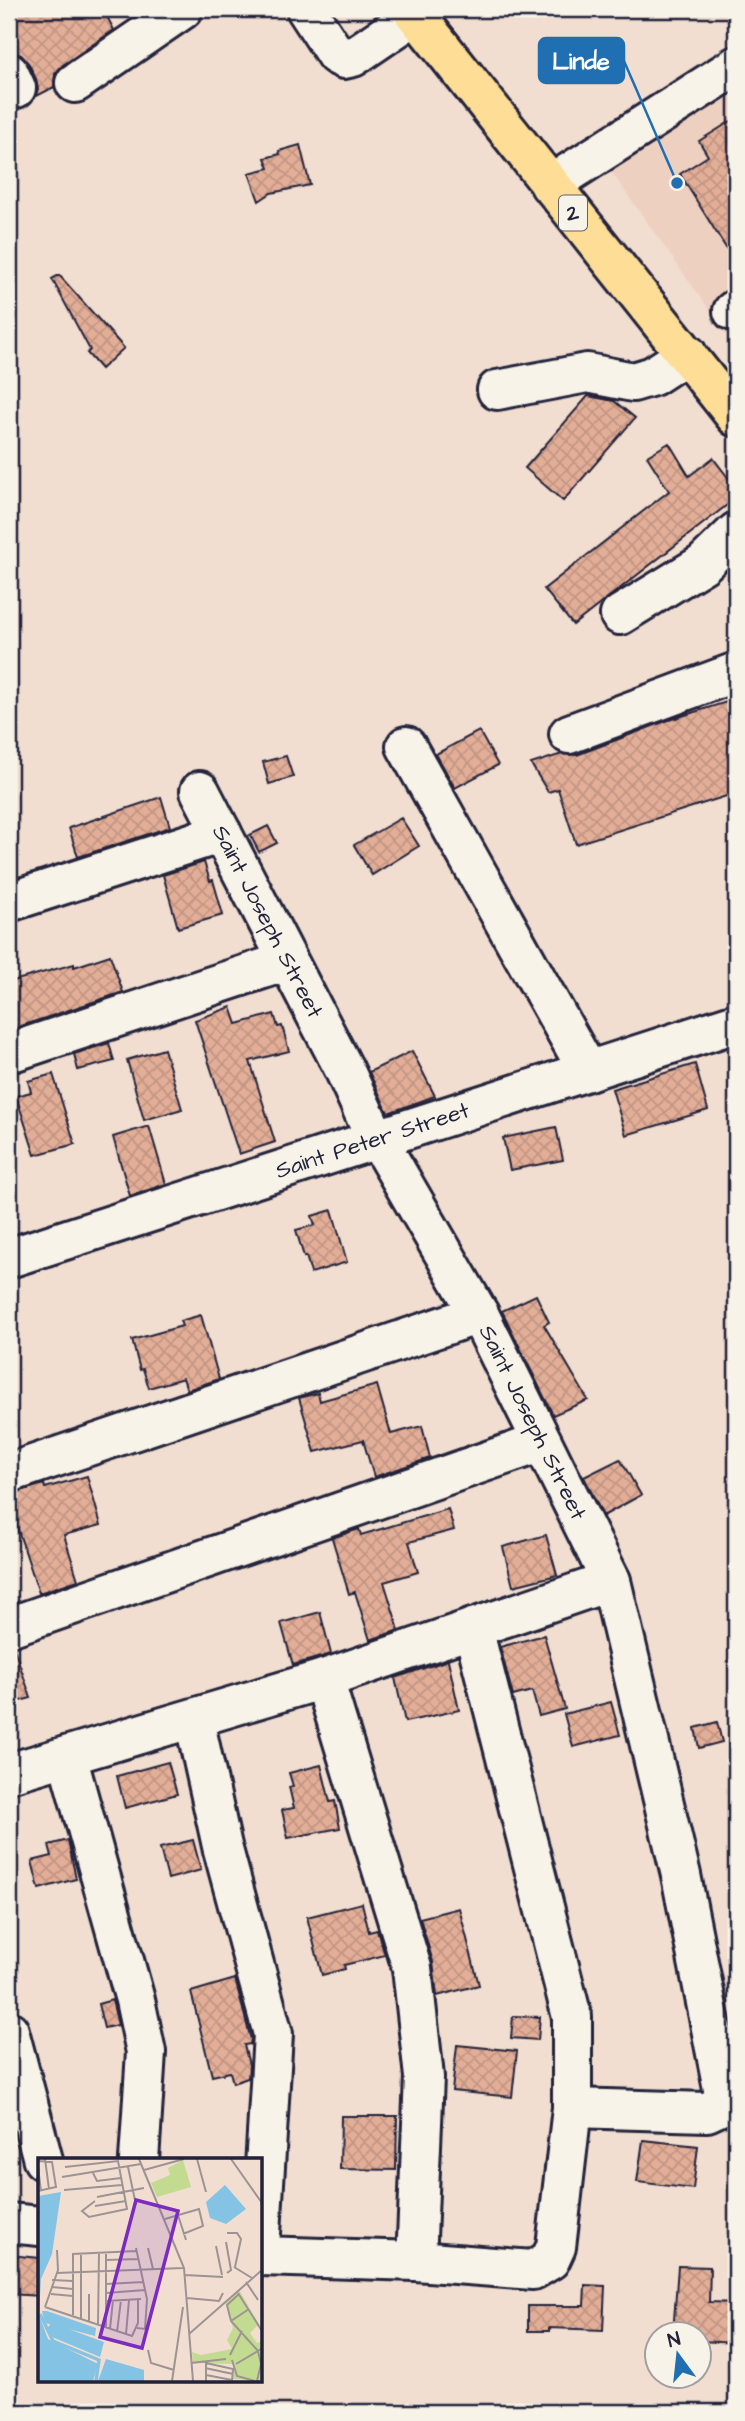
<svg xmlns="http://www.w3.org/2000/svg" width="745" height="2421" font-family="'Architects Daughter',sans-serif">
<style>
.built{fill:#edd0bf}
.building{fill:url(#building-cross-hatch);stroke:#22223b;stroke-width:2}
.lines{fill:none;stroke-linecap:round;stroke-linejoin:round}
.minor-casing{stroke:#22223b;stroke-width:44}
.highway-casing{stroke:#22223b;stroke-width:44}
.minor{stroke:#f7f3e8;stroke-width:38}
.highway{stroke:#fedd96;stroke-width:38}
.labels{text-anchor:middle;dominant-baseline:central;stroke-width:5;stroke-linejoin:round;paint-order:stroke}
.shield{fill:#f7f3e8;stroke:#62616f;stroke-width:2}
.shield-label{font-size:21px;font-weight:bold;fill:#22223b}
.street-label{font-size:23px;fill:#22223b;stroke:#f7f3e8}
.inset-river{fill:none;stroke:#85c3e5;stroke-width:3.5}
.inset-road{fill:none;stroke:#9e9394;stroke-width:2}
.view{fill:#7b2cbf;fill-opacity:0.15;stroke:#7b2cbf;stroke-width:3.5}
.inset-edge{fill:none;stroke:#22223b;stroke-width:3.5}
.leader{fill:none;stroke:#1f6fb2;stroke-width:2.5}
.callout-dot{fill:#1f6fb2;stroke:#f7f3e8;stroke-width:2.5}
.callout{fill:#1f6fb2;stroke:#1f6fb2;stroke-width:2.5}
.callout-label{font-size:24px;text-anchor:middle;font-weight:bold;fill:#fff}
</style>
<defs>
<pattern id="building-cross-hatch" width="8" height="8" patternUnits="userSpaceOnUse" patternTransform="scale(1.75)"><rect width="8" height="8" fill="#e3ae97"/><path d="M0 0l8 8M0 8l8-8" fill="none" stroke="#c29583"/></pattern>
</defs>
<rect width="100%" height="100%" fill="#f1ded0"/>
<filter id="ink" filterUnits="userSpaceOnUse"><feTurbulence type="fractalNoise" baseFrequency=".0143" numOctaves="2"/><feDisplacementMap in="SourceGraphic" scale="14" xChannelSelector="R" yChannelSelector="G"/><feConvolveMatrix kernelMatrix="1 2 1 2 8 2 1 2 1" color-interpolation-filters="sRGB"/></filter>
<g filter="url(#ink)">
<!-- built -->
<path class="built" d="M736 47V325L713 315 590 142Z"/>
<!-- building -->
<path class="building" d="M25 9H103L114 30 63 65 55 74 54 87 35 97 38 89 36 79 29 64 21 55 9 52V18Z
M736 118V264L680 174 708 156 699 141Z
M300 145 310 185 271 193 259 201 249 173 269 168 265 158 280 154 279 151Z
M59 275 124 348 101 369 87 353 90 350 52 279Z
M588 396 614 401 635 418 563 501 525 468Z
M669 443 689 476 713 458 736 488V498L573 625 544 589 669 491 647 456Z
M736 699V793L576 844 558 789 548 792 531 764 562 754 577 755 666 721Z
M479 731 498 765 455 788 436 754Z
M286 756 293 777 269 784 263 762Z
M161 797 170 827 78 857 69 828Z
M401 818 419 846 372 875 354 845Z
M268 826 277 843 259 852 250 835Z
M204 862 210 881 213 880 223 915 178 928 163 875Z
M110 955 123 992 9 1030V982L74 964V967Z
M231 1007 237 1024 274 1014 278 1027 282 1026 289 1051 250 1061 275 1142 239 1154 195 1020Z
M109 1043 114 1061 78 1070 74 1054Z
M164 1049 182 1109 144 1120 127 1060Z
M412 1051 435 1096 388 1113 369 1072Z
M695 1064 708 1110 626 1135 612 1089Z
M53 1074 75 1144 35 1155 16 1096 31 1092 28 1081Z
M149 1126 166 1184 130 1196 113 1137Z
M556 1127 563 1160 510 1170 503 1138Z
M332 1210 347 1262 311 1273 306 1256 304 1257 296 1230 315 1225 312 1216Z
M536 1295 549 1322 544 1325 588 1400 553 1415 502 1311Z
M201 1315 219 1379 187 1390 183 1378 149 1388 143 1369 140 1370 132 1340 182 1326 180 1321Z
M377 1385 391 1434 422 1426 430 1458 374 1477 363 1440 315 1452 299 1398 318 1393 320 1401Z
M620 1459 641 1495 603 1516 584 1477Z
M87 1476 101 1525 64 1535 78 1580 39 1593 18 1530 10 1494 44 1484 45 1488Z
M448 1509 454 1530 409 1542 418 1572 384 1582 399 1630 370 1640 355 1592 349 1594 332 1538 359 1529 361 1535Z
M546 1535 557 1575 513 1586 503 1547Z
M320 1612 331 1654 293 1665 281 1623Z
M544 1635 565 1709 539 1716 532 1691 513 1696 500 1647Z
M9 1648H14L31 1698 9 1704Z
M448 1660 459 1710 405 1722 395 1678Z
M611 1702 620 1735 573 1747 564 1714Z
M717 1722 722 1742 699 1748 695 1728Z
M168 1762 177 1794 125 1808 117 1776Z
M321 1765 330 1802 335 1801 340 1828 288 1838 282 1810 294 1808 289 1787 293 1786 289 1773Z
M68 1840 76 1879 39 1889 32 1861 52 1856 49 1845Z
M193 1840 201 1870 168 1879 160 1848Z
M362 1903 369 1932 377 1930 385 1955 344 1965 345 1969 322 1975 307 1917Z
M459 1908 479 1985 437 1996 433 1962 420 1918Z
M235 1979 251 2040 250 2044 244 2045 249 2065 248 2078 233 2083 230 2072 212 2076 191 1992Z
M112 2000 118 2025 104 2028 98 2004Z
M513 2016 540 2017 538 2040 511 2038Z
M457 2045 517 2051 512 2097 452 2091Z
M341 2116H397L396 2170 340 2169Z
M643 2140 698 2146 693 2189 637 2182Z
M9 2255 40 2258V2296L9 2294Z
M678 2266 710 2267 709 2302 736 2303V2343L699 2341V2334H673Z
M585 2285 605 2286 603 2330 549 2328V2331H528V2306H584Z"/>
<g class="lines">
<defs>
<g id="minor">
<path d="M306 9 336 55 344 59 353 57 415 15"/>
<path d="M9 73 16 88"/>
<path d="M75 83 183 9"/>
<path d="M550 185 736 66"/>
<path d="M733 311 736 309"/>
<path d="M497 390 587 373 633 382 653 376 687 354"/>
<path d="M620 615 703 564 736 532"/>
<path d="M569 734 736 672"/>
<path d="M406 746 588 1071"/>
<path id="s1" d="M200 791 344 1069 370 1126 479 1314 611 1581 681 1875 724 2094 720 2106 707 2112 572 2108"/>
<path d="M9 902 222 833"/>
<path d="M9 1053 287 961"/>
<path id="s2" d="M9 1258 736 1023"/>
<path d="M9 1473 479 1314"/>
<path d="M9 1627 542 1442"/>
<path d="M324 1679 412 1968 424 2077 416 2261"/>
<path d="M194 1719 222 1846 273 2034 261 2233"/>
<path d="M67 1756 135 2000 146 2052 139 2160"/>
<path d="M9 1773 324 1679 611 1581"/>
<path d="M9 2031 43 2160"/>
<path d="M9 2223 40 2226"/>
<path d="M261 2256 416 2261 533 2270 550 2260 556 2247 572 2108V2017L473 1628"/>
</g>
<path id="highway" d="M411 9 736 417"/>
</defs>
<!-- minor casing -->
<use href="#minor" class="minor-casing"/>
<!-- highway casing -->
<use href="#highway" class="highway-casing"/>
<!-- minor -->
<use href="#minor" class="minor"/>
<!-- highway -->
<use href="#highway" class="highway"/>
</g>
</g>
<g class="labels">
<!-- shield labels -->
<rect class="shield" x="559" y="195.5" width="28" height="35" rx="5"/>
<g class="shield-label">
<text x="573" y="213">2</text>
</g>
<!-- street labels -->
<g class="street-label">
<text stroke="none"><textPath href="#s1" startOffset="147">Saint Joseph Street</textPath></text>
<text stroke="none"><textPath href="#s2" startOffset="382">Saint Peter Street</textPath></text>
<text stroke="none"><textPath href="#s1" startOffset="714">Saint Joseph Street</textPath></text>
</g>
</g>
<!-- overview -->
<g transform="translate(38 2158)">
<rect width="224" height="224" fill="#f1ded0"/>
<path d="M145 2 153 29 119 39 113 25 132 17 130 10Z" fill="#c3db91"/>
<path d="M201 132 221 166 212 175 219 185 224 183V223L195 221V206L155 205 154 194 163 197 194 191 189 182 195 170 187 144Z" fill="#c3db91"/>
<path d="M187 27 208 51 188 66 172 60 168 44ZM23 34 14 96 3 121 1 157 10 181 60 206 55 223H0V38ZM9 153 58 170 57 178 7 165 4 153ZM14 165 66 184 62 199 14 179 9 170ZM68 201 106 212V223H60Z" fill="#85c3e5"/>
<path class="inset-river" d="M2 156 15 183 61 202 58 223"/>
<path class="inset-road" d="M7 1 11 31M101 1 146 110 155 223M159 1 168 34M193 1 224 45M0 3 14 4 18 29 0 33M0 9 3 33M27 9 80 3 89 51 51 59 44 53 57 43M90 9 98 47M106 12 146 1M55 15 59 23 83 20M24 19 103 6M26 32 84 27M59 39 106 30M57 48 88 43M140 57 148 82M127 61 161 51 165 68 145 76M189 75H199L203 81 197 109M188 84 193 112 189 115M178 88 184 117M98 90 109 141 107 171 99 170M110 90 115 111M43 95V160M68 102 100 101M196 109 214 120M19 115 145 110M147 117 185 119M14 122 35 123M208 124 220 142M68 126 105 124M14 129 35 131M68 135 107 132M200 135 224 173M13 136 35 138M51 136V163M201 136 189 147 193 163 220 193 224 190M149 140 181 143 185 135M68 143 103 141M7 149 94 178 100 165V141M7 149 20 112 19 92M35 157V96L98 93M193 163 211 151M60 166 61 94M68 169V94M72 171 75 142M79 174 83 142M88 176 91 142M151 176 224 112M110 192 113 205 136 212M192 197 204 173M194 202 199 218 217 223M153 205 188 201M198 206 220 193 223 206 219 223M167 210 195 216M168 217 194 222M134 223 145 149M168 223V205L195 211 194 223"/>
<path class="view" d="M98 42 140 53 104 190 62 179Z"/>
<rect width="224" height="224" class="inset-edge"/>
</g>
<!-- callouts -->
<path class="leader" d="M677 183L624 61"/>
<circle class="callout-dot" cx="677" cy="183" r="7"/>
<rect class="callout" x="539" y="38" width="85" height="45" rx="7"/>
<g class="callout-label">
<text x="581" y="69">Linde</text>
</g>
<!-- margin -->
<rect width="745" height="2421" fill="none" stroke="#f7f3e8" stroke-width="35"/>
<rect x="18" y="18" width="710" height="2386" fill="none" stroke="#22223b" stroke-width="2.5" filter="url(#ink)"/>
<!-- north arrow -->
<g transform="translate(678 2355) rotate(345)"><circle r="33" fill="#f7f3e8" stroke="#a29fa3" stroke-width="2"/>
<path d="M0-5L12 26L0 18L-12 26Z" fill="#1f6fb2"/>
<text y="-10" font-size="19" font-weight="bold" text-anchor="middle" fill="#22223b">N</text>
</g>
</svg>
